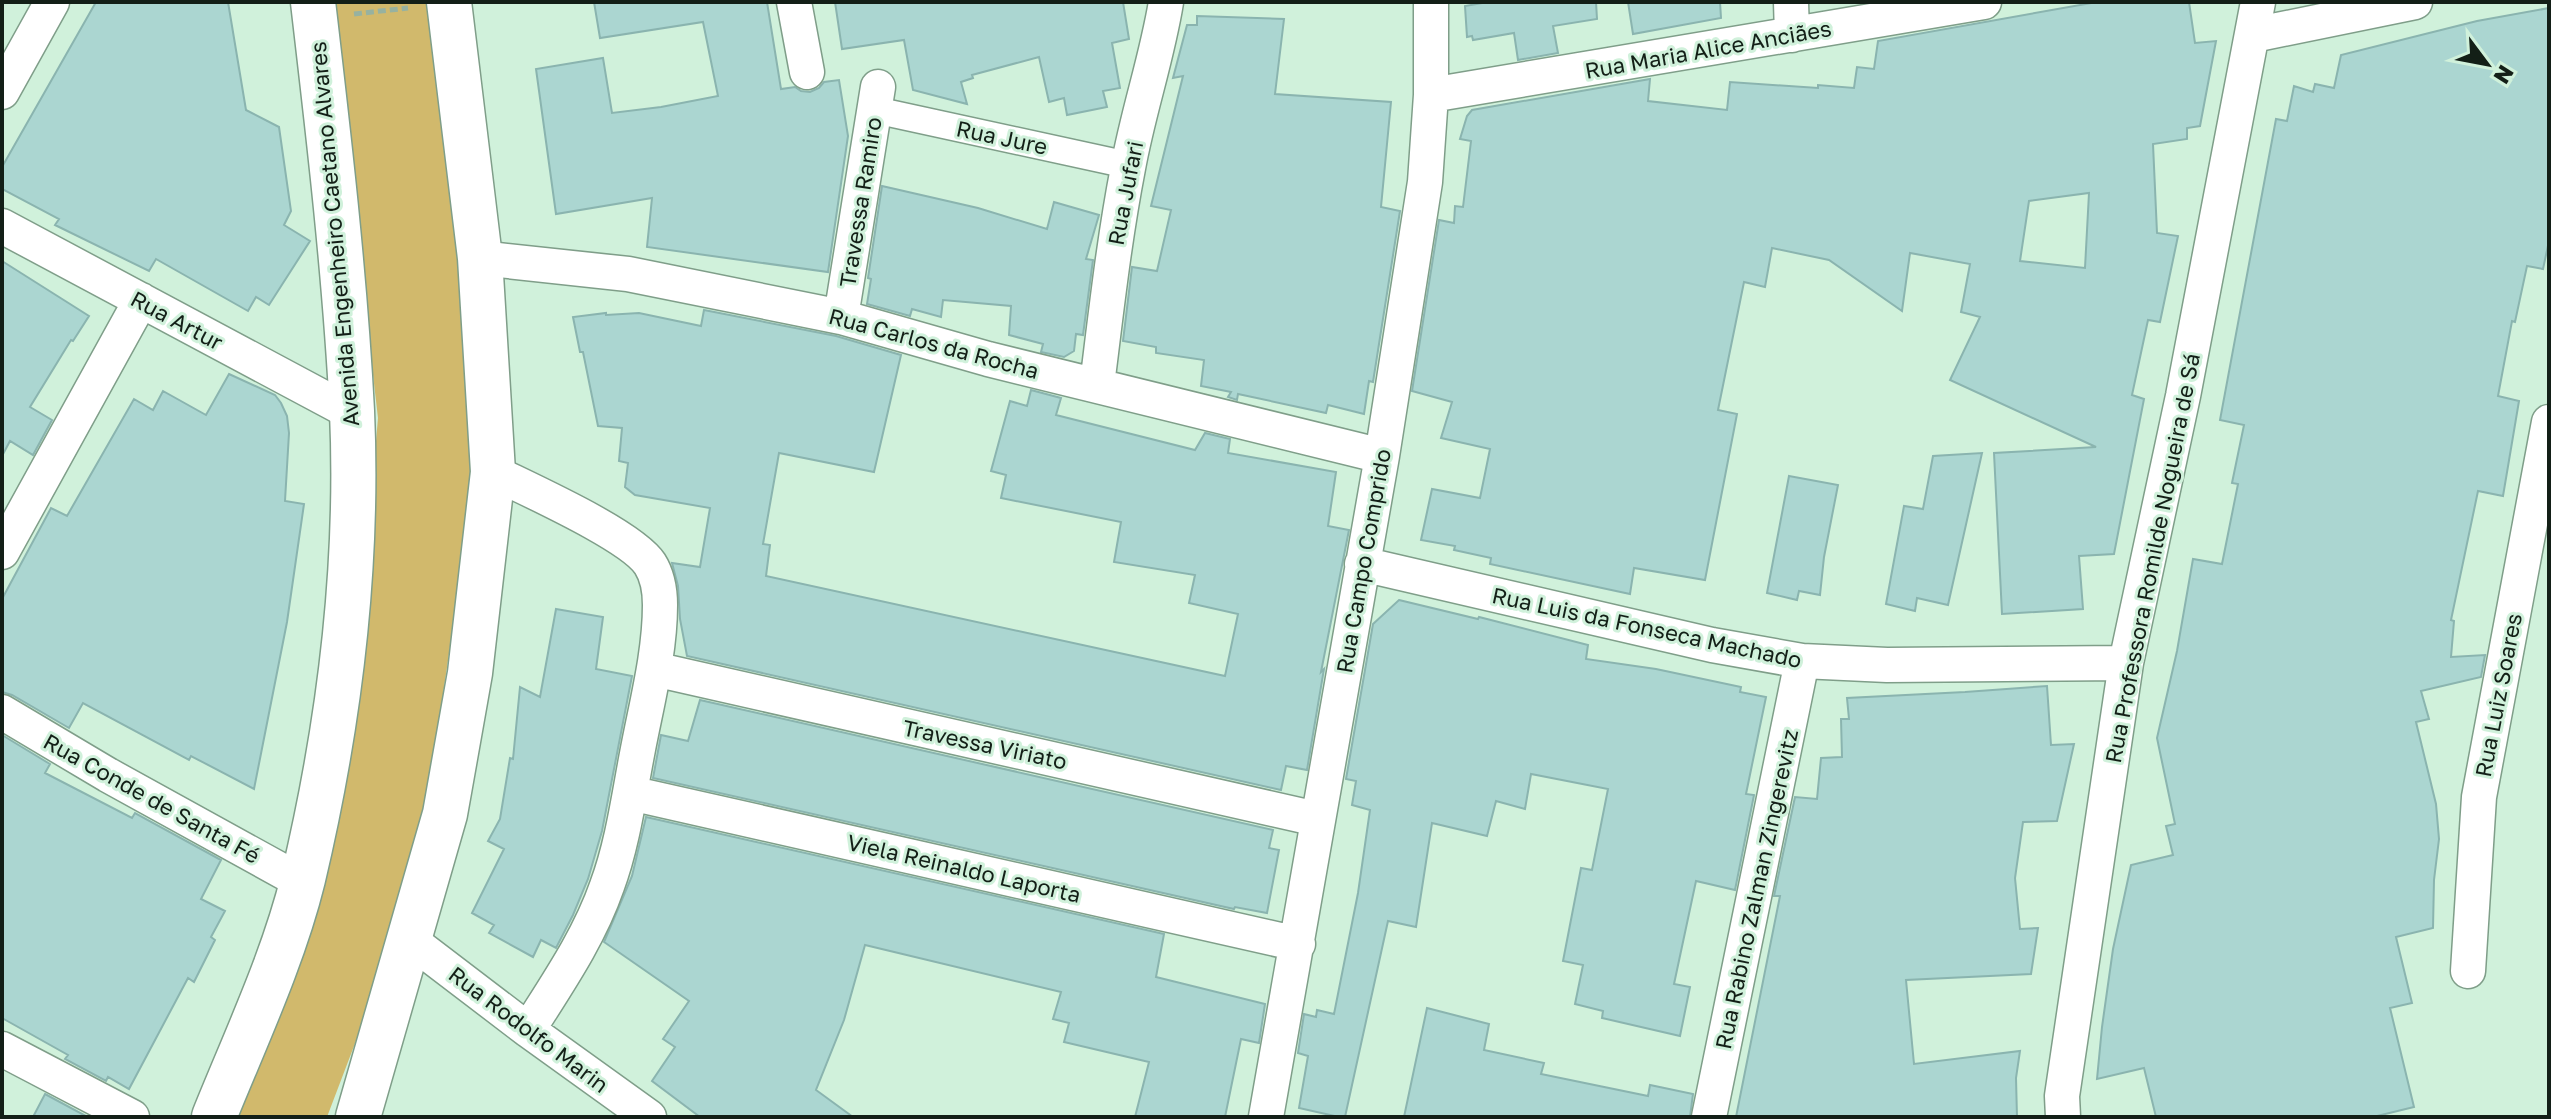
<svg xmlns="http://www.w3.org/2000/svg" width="2551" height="1119" font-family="'Golos Text',sans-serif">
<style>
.green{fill:#d1b96c}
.building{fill:#abd6d1;stroke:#8ab4af;stroke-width:2;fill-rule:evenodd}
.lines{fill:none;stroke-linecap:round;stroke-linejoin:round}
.pedestrian-casing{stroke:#7f9e89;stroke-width:29}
.minor-casing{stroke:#7f9e89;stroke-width:37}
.primary-casing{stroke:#7f9e89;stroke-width:47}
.path{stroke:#97b2a0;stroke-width:5;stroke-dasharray:8 4;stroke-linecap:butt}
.pedestrian{stroke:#fff;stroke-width:26}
.minor{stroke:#fff;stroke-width:34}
.primary{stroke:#fff;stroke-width:44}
.labels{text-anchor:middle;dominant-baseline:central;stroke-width:6;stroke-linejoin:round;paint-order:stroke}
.street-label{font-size:22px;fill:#131f17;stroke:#d0f1db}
</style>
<rect width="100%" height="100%" fill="#d0f1db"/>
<!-- green -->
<path class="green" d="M330 2H431L459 248 473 490 425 817 388 929 362 1025 327 1117H239L313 880 350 738 378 418Z"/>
<!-- building -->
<path class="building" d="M96 2H228L246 110 279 127 291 211 284 225 310 241 269 305 256 297 248 311 156 259 149 271 55 225 59 219 2 189V167Z
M594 2H767L781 89 795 87 801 91 810 92 819 88 824 82 839 80 848 136 828 272 647 247 652 198 556 214 536 69 603 58 612 113 661 107 718 96 703 22 600 38Z
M835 2H1123L1129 39 1112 43 1120 88 1103 91 1107 107 1067 115 1064 98 1049 102 1039 57 972 75 973 78 961 82 967 104 913 90 904 40 842 49Z
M1488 2H1596L1597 19 1553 26 1558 53 1518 60 1514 33 1473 40 1472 36 1467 37 1465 6Z
M1628 2H1720L1721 18 1633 34Z
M2097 2H2189L2195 43 2216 41 2200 126 2187 128V139L2153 144 2157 233 2178 236 2160 322 2148 320 2132 395 2144 399 2114 554 2079 556 2083 609 2002 614 1994 453 2096 447 1950 380 1980 317 1961 312 1970 264 1910 253 1902 311 1829 260 1772 248 1765 287 1744 282 1718 410 1737 414 1705 580 1634 568 1630 594 1490 564 1491 558 1454 550 1455 546 1421 540 1432 489 1480 498 1490 449 1441 438 1452 402 1412 391 1439 220 1454 223 1455 206 1463 207 1471 141 1460 139 1467 116 1472 110 1650 79 1648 101 1727 110 1730 82 1818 88V85L1854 88 1857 67 1874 69 1878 41ZM2089 193 2085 268 2020 261 2029 201Z
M2549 8V241L2543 269 2527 266 2515 322 2512 321 2498 396 2519 401 2503 496 2478 491 2451 620 2454 621 2451 657 2485 655 2481 677 2421 691 2429 719 2416 722 2436 804 2439 839 2434 880 2433 928 2396 937 2412 1003 2390 1008 2414 1107 2373 1117H2156L2144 1068 2097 1079 2102 1027 2113 949 2131 865 2173 855 2166 826 2175 824 2157 738 2177 651 2193 559 2222 564 2238 484 2232 483 2244 425 2220 420 2276 119 2287 121 2294 86 2313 92 2315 84 2334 88 2341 55 2477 21Z
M1197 16 1284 19 1275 94 1391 102 1381 207 1400 211 1373 382 1369 381 1364 414 1328 405 1326 413 1238 394 1237 400 1228 397 1231 392 1201 386 1204 360 1156 353V347L1123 341 1132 267 1157 271 1171 210 1151 206 1183 76 1173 78 1187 25H1197Z
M882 186 978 208 1047 229 1054 202 1099 215 1086 259 1093 260 1083 335 1076 334 1074 351 1064 357 1041 352 1043 344 1009 335 1011 306 943 300 941 317 912 309 910 316 867 304 871 279 868 278Z
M2 261 89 316 73 341 71 340 30 407 52 420 33 455 10 441 2 456Z
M704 310 836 336 901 355 874 472 779 453 763 544 770 545 766 576 1225 676 1238 614 1189 603 1195 575 1114 562 1121 522 1001 498 1006 475 991 471 1010 401 1027 406 1031 390 1061 398 1056 415 1195 450 1205 433 1230 439 1228 453 1336 472 1328 526 1349 530 1321 672 1324 669 1307 770 1286 766 1281 790 687 656 680 619 678 586 672 563 700 567 710 508 635 495 625 487 628 463 619 461 622 428 598 426 583 352H580L573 317 606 313V315L639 313 701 326Z
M229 374 275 395 281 403 287 416 289 433 285 501 304 504 287 622 254 789 191 756 189 760 83 703 69 728 12 695 2 692V599L51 508 67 516 134 399 153 410 163 391 206 415Z
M1982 453 1948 605 1917 598 1915 611 1886 604 1904 506 1923 509 1933 456Z
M1789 476 1838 485 1824 557 1820 595 1799 591 1797 600 1767 593Z
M1399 600 1478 619 1479 617 1588 645 1586 659 1656 669 1741 687 1740 692 1766 697 1746 794 1754 795 1735 890 1696 881 1674 984 1690 987 1680 1036 1602 1018 1603 1011 1575 1004 1583 965 1563 961 1581 868 1592 870 1608 789 1531 774 1525 809 1496 801 1487 836 1432 823 1416 927 1388 921 1345 1117H1339L1299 1108 1308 1056 1298 1053 1304 1014 1316 1017 1317 1010 1334 1014 1358 893 1370 810 1352 805 1356 781 1346 779 1373 624Z
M556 609 603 617 596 669 632 676 602 831 588 879 573 915 556 948 541 940 533 957 489 933 494 925 472 913 504 849 488 841 500 819 510 758 513 759 520 687 540 697Z
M2047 686 2051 745 2074 744 2057 821 2023 822 2015 878 2020 929 2038 928 2031 974 1906 980 1914 1064 2020 1051 2016 1078 2017 1117H1736L1780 896H1774L1795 797 1817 799 1821 758 1842 757 1841 719H1849L1847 698 1965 692Z
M700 700 1273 830 1269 848 1279 850 1267 913 1235 907 1234 909 653 778 661 735 688 741Z
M2 735 50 764 45 773 132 818 135 813 221 860 201 899 225 911 211 937 215 940 194 982 188 978 129 1089 108 1077 106 1081 65 1059 68 1055 2 1018Z
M646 817 1164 934 1156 977 1265 1004 1259 1043 1241 1039 1225 1117H1135L1149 1062 1064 1042 1069 1023 1053 1019 1061 992 865 945 844 1020 816 1090 853 1117H700L652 1081 675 1047 663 1039 689 1001 604 942 632 876Z
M1427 1008 1489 1024 1484 1050 1544 1063 1541 1074 1648 1096 1650 1085 1693 1094 1690 1117H1404Z
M45 1094 86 1116 33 1117Z"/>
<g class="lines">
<defs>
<path id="pedestrian" d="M875 110 1128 165"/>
<path id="minor" d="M794 2 807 72
M1791 2 1792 35
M2253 35 2415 2
M2 92 52 2
M1431 95 1984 2
M2 226 352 413
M480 258 628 274 841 317 988 359 1382 456
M841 317 878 87
M1097 385C1106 313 1114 240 1128 168 1138 112 1157 58 1166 2
M493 472C527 489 631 535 650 564 657 575 660 591 660 605 660 653 647 702 638 749 629 795 623 843 607 886 589 938 557 984 528 1030
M2 552 141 300
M1362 564 1712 645 1802 661 1887 665 2126 663
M654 669 1317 819
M2 712 108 775 302 882
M630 793 1298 944
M410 940 528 1030 649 1117
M2468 971 2479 797 2549 422
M2 1049 132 1117
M1266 1117 1382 456 1425 182 1431 95V2
M1709 1117 1802 661
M2063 1117 2062 1096 2126 663 2183 396 2258 2"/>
<path id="primary" d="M214 1117C245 1040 283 960 303 879 339 727 359 568 352 411 345 275 329 138 313 2
M358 1117 445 814 470 673 493 472 480 258 449 2"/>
</defs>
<!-- pedestrian casing -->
<use href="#pedestrian" class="pedestrian-casing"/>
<!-- minor casing -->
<use href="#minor" class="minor-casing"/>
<!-- primary casing -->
<use href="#primary" class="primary-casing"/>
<!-- path -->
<path class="path" d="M354 14 408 8"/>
<!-- pedestrian -->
<use href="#pedestrian" class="pedestrian"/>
<!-- minor -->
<use href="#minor" class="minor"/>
<!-- primary -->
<use href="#primary" class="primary"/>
</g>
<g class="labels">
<!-- street labels -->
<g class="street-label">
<text transform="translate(1708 49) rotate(-10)">Rua Maria Alice Anciães</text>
<text transform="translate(1002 137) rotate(12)">Rua Jure</text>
<text transform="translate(1125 193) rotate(-79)">Rua Jufari</text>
<text transform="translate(860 202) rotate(-81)">Travessa Ramiro</text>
<text transform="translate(334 234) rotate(-95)">Avenida Engenheiro Caetano Alvares</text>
<text transform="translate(177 320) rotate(28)">Rua Artur</text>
<text transform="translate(934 343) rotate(15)">Rua Carlos da Rocha</text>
<text transform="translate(2152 558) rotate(-79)">Rua Professora Romilde Nogueira de Sá</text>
<text transform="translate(1363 561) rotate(-80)">Rua Campo Comprido</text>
<text transform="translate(1647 627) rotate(12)">Rua Luis da Fonseca Machado</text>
<text transform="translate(2498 695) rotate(-79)">Rua Luiz Soares</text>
<text transform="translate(985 744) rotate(12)">Travessa Viriato</text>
<text transform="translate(152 798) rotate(29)">Rua Conde de Santa Fé</text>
<text transform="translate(964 868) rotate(13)">Viela Reinaldo Laporta</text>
<text transform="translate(1756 889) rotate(-78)">Rua Rabino Zalman Zingerevitz</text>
<text transform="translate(529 1029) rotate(37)">Rua Rodolfo Marin</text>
</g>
</g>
<!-- border -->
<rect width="2551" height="1119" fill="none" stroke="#131f17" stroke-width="8"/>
<!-- north arrow -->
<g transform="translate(2487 64) rotate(122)" stroke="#d0f1db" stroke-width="6" paint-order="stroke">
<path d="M0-6L14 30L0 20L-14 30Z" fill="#131f17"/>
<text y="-12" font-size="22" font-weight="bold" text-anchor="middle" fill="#131f17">N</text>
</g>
</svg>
